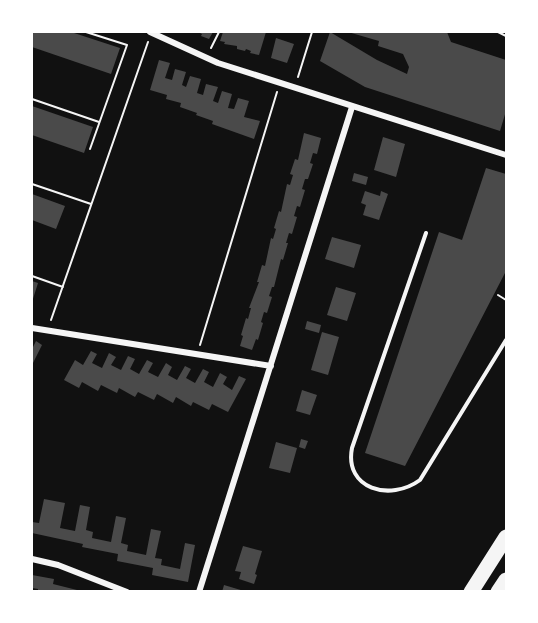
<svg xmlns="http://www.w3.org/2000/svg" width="538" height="623" font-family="'Work Sans',sans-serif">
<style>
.building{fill:#4a4a4a}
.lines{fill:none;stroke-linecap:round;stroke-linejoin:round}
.path{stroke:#f5f5f5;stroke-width:2}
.service{stroke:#f5f5f5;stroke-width:4}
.minor{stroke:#f5f5f5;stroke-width:6}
.motorway{stroke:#f5f5f5;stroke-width:15}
</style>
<rect width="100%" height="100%" fill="#111"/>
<!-- building -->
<path class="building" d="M32 32H71L120 48 111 74 32 47Z
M198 32H213L209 39 201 36 202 34Z
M223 32H266L259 55 250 53 251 51 246 49 245 51 237 49V46L224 44 225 42 220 41Z
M330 32 377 60 407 74 409 67 403 54 378 46 379 41 348 32H447L451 42 506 60V111L500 131 365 87 320 61Z
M276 38 294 44 287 63 271 58Z
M159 60 170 63 165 78 172 80 175 69 186 72 182 85 186 87 190 76 201 79 197 93 203 95 206 84 218 87 213 101 218 103 222 91 232 94 228 108 234 109 238 98 249 101 244 117 260 121 254 139 212 124 213 121 196 115 197 113 180 107 181 103 166 99 167 95 150 90Z
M32 106 93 127 84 153 32 135Z
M304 133 321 138 317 154 313 153 310 163 313 164 308 179H305L302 189 305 190 300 207 297 206 294 216 297 217 292 234 289 233 286 243H288L283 260 281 259 274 287H272L269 296 272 297 267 313 264 312 261 322 263 323 258 340 256 339 252 350 240 346 243 336 241 335 246 318 248 319 251 308H249L259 282H257L262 265 265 266 271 238 273 239 276 229 274 228 279 211 281 212 287 184 290 185 293 175 290 174 295 159 298 160Z
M383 137 405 144 396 177 374 170Z
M486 168 506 174V271L405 466 365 453 439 232 462 240Z
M354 173 368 177 366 185 352 181Z
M365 191 380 196 381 191 388 194 379 220 363 215 366 205 361 203Z
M32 194 65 206 56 229 32 220Z
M332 237 361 245 354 268 325 259Z
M32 281 38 283 32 302Z
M336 287 356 293 347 321 327 315Z
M307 321 321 325 319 333 305 329Z
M322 332 339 337 328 375 311 370Z
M36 341 42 345 32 365V349Z
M91 351 97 354 92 363 102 368 109 353 116 357 111 365 121 370 128 356 135 359 130 369 139 374 147 360 153 363 148 372 158 377 166 363 172 367 168 375 177 380 185 366 191 369 186 378 195 383 203 369 209 372 204 382 213 387 220 373 227 377 223 384 232 390 239 376 246 379 228 412 212 404 209 410 193 402 191 406 176 397 173 403 157 394 154 400 138 392 135 397 119 388 117 393 101 385 98 391 82 382 79 388 64 380 75 360 83 365Z
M302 390 317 395 310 415 296 411Z
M301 439 308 441 305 449 299 447Z
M276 442 297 448 290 473 269 468Z
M44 499 65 503 60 528 75 531 80 505 90 507 86 530 93 532 92 538 111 542 116 516 126 518 121 543 128 545 127 551 146 555 151 529 161 531 155 558 162 559 161 565 180 569 185 543 195 545 188 582 152 575 153 568 117 561 118 554 82 547 83 544 32 533V522L39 523Z
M243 546 262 551 255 574 257 575 254 584 239 579 241 572 235 571Z
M32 575 54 579 53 584 85 592H38V589L32 588Z
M224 585 244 591V592H222Z"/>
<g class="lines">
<!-- path -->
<path class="path" d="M86 32 127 45 90 149
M498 32 506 36
M211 48 219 32
M298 77 312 32
M32 99 99 122
M32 184 91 204
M32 276 63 287
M498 295 506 300
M51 320 148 42
M200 345 277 92"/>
<!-- service -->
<path class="service" d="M426 233 352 448C344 489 390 502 420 480L506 340"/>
<!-- minor -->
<path class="minor" d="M150 32 218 63 506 155
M32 328 271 366
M32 559 58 565 127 592
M199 592 352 107"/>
<!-- motorway -->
<path class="motorway" d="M471 592 506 537
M498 592 506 580"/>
</g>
<!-- border -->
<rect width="538" height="623" fill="none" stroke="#ffffff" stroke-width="66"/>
</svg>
